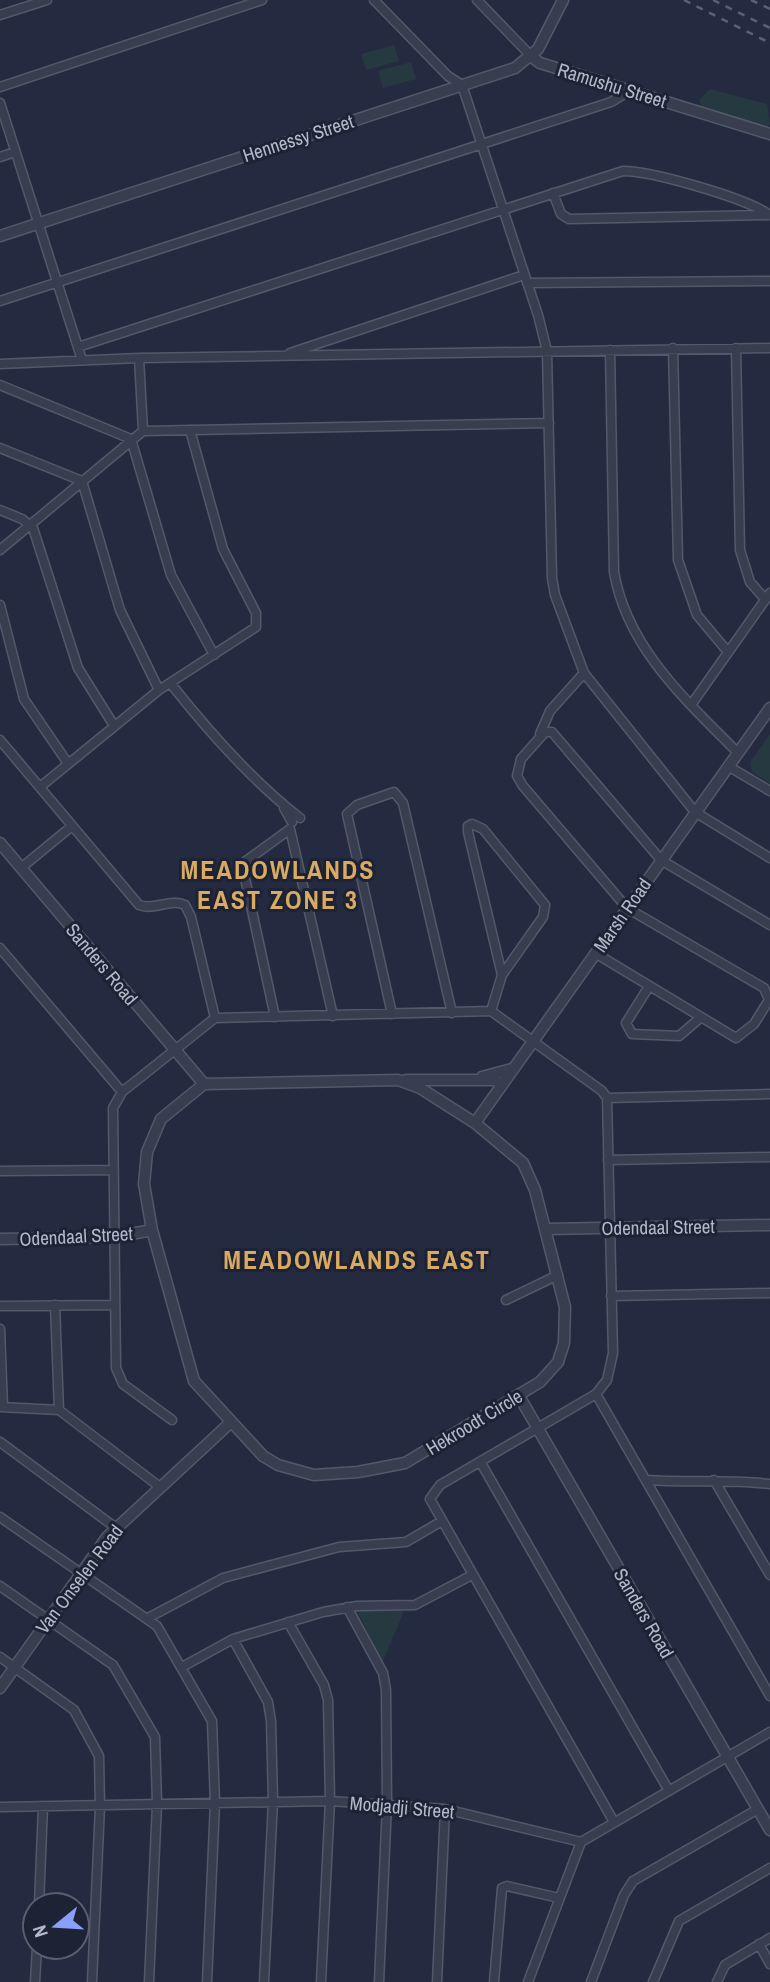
<svg xmlns="http://www.w3.org/2000/svg" width="770" height="1982" font-family="'Archivo Narrow',sans-serif">
<style>
.green{fill:#263941}
.lines{fill:none;stroke-linecap:round;stroke-linejoin:round}
.minor-casing{stroke:#53596a;stroke-width:11}
.tertiary-casing{stroke:#53596a;stroke-width:13}
.minor{stroke:#383e50;stroke-width:8}
.tertiary{stroke:#383e50;stroke-width:10}
.rail{stroke:#5a6177;stroke-width:2.5;stroke-dasharray:7 7;stroke-linecap:butt}
.labels{text-anchor:middle;dominant-baseline:central;stroke-width:6;stroke-linejoin:round;paint-order:stroke}
.street-label{font-size:19px;fill:#b4b9ca;stroke:#1d2335}
.district-label{font-size:26px;font-weight:bold;letter-spacing:2px;fill:#d9aa61;stroke:#1d2335}
</style>
<rect width="100%" height="100%" fill="#242b40"/>
<!-- green -->
<path class="green" d="M394 45 399 61 366 70 361 54Z
M411 62 416 79 383 88 378 71Z
M710 89 767 104 770 124 767 128 702 108 699 100Z
M770 734V783L752 772 750 762Z
M357 1611H404L382 1663Z"/>
<g class="lines">
<defs>
<path id="minor" d="M374 0 448 76 462 85 538 315 547 351 552 578 555 595 584 673 695 812 770 858
M477 0 532 57
M0 15 47 0
M0 87 262 0
M0 103 82 360
M0 157 15 152
M553 193 561 214 569 219 770 215
M527 283 770 281
M0 301 611 102 629 91
M78 347 623 171C652 171 746 198 770 215
M673 348 678 560 697 615 728 652
M736 348 740 550 750 582 765 599
M610 350 614 572C627 648 686 700 737 752
M290 353 524 275
M139 358 143 431
M0 364 139 358 770 348
M0 385 131 439 171 575 214 655
M0 448 82 481 120 610 159 690
M0 510 22 519 33 528 78 668 113 724
M0 550 143 431 549 423
M0 605 24 699 67 762
M171 684C209 732 251 780 300 818
M691 705 770 593
M540 734 550 711 584 673
M0 740 139 905C154 911 170 898 185 905L191 917 215 1018
M728 766 770 791
M40 787 159 690 256 627V613L223 549 190 430
M284 808 292 822
M21 868 72 826
M0 948 122 1092
M595 953 736 1038 754 1024 769 1000 764 988 627 908 523 786 517 776 521 759 545 732H552L661 860 770 925
M648 988 626 1023 632 1034 679 1036 700 1018
M491 1011 502 975 468 832V826L472 824 483 829 545 905 543 917 502 975
M392 1014 347 814 357 805 394 792 403 803 452 1013
M275 1017 243 869 246 861 290 829 333 1016
M607 1098 770 1094
M608 1160 770 1157
M0 1171 113 1170
M611 1296 770 1293
M506 1300 558 1275
M55 1305 59 1410
M0 1306 115 1305
M0 1329 3 1407
M596 1394 770 1696
M0 1407 59 1410
M59 1410 160 1487
M172 1420 123 1384 116 1368 113 1108 122 1092 215 1018 491 1011 602 1091 607 1098 613 1353 607 1380 596 1394 440 1485 430 1499 614 1822
M0 1442 116 1528
M481 1463 669 1791
M646 1480C688 1483 728 1479 770 1484
M714 1480 770 1575
M0 1517 157 1626 212 1721 215 1803 207 1982
M0 1586 113 1665 155 1737 157 1804 149 1982
M347 1607 383 1673 386 1690 387 1805 379 1982
M148 1618 223 1578 339 1547 406 1542 442 1521
M288 1622 324 1685 328 1700 330 1801 321 1982
M233 1639 268 1702 271 1721 273 1801 264 1982
M0 1657 74 1710 99 1756 100 1806 92 1982
M182 1667 233 1639 323 1612 357 1606 415 1605 472 1575
M0 1807 330 1801 445 1809 581 1842 770 1732
M39 1905 43 1806
M759 1944 770 1964
M35 1982 37 1947
M437 1982 445 1809
M494 1982 502 1888 507 1886 559 1898
M528 1982 581 1842
M591 1982 624 1895 633 1881 758 1809
M653 1982 679 1921 770 1868
M717 1982 725 1965 770 1938"/>
<path id="tertiary" d="M532 57 540 63 770 134
M0 236 515 68 538 49 563 0
M0 843 204 1084
M482 1077 512 1069
M398 1080 420 1088 475 1123 523 1163 535 1190 565 1307 564 1343 558 1362 540 1382 405 1463 358 1472 314 1475 278 1465 263 1456 194 1381 152 1230 144 1184 147 1152 161 1119 204 1084Z
M406 1080H495L501 1085
M475 1123 770 708
M546 1229 770 1225
M0 1239 115 1237 152 1230
M519 1396 770 1830
M0 1688 107 1537 230 1423"/>
</defs>
<!-- minor casing -->
<use href="#minor" class="minor-casing"/>
<!-- tertiary casing -->
<use href="#tertiary" class="tertiary-casing"/>
<!-- minor -->
<use href="#minor" class="minor"/>
<!-- tertiary -->
<use href="#tertiary" class="tertiary"/>
<!-- rail -->
<path class="rail" d="M684 0 770 43
M713 0 770 28
M751 0 770 9"/>
</g>
<g class="labels">
<!-- street labels -->
<g class="street-label">
<text transform="translate(612 85) rotate(17)">Ramushu Street</text>
<text transform="translate(298 138) rotate(-18)">Hennessy Street</text>
<text transform="translate(622 915) rotate(-55)">Marsh Road</text>
<text transform="translate(102 964) rotate(50)">Sanders Road</text>
<text transform="translate(658 1227) rotate(-1)">Odendaal Street</text>
<text transform="translate(76 1236) rotate(-3)">Odendaal Street</text>
<text transform="translate(474 1422) rotate(-31)">Hekroodt Circle</text>
<text transform="translate(79 1579) rotate(-53)">Van Onselen Road</text>
<text transform="translate(644 1613) rotate(60)">Sanders Road</text>
<text transform="translate(402 1807) rotate(5)">Modjadji Street</text>
</g>
<!-- district labels -->
<g class="district-label">
<text x="278" y="869">MEADOWLANDS<tspan x="278" dy="30">EAST ZONE 3</tspan></text>
<text x="357" y="1259">MEADOWLANDS EAST</text>
</g>
</g>
<!-- north arrow -->
<g transform="translate(56 1926) rotate(252)"><circle r="33" fill="#1d2335" stroke="#595f71" stroke-width="2"/>
<path d="M0-5L12 26L0 18L-12 26Z" fill="#88a0fc"/>
<text y="-10" font-size="19" font-weight="bold" text-anchor="middle" fill="#b4b9ca">N</text>
</g>
</svg>
